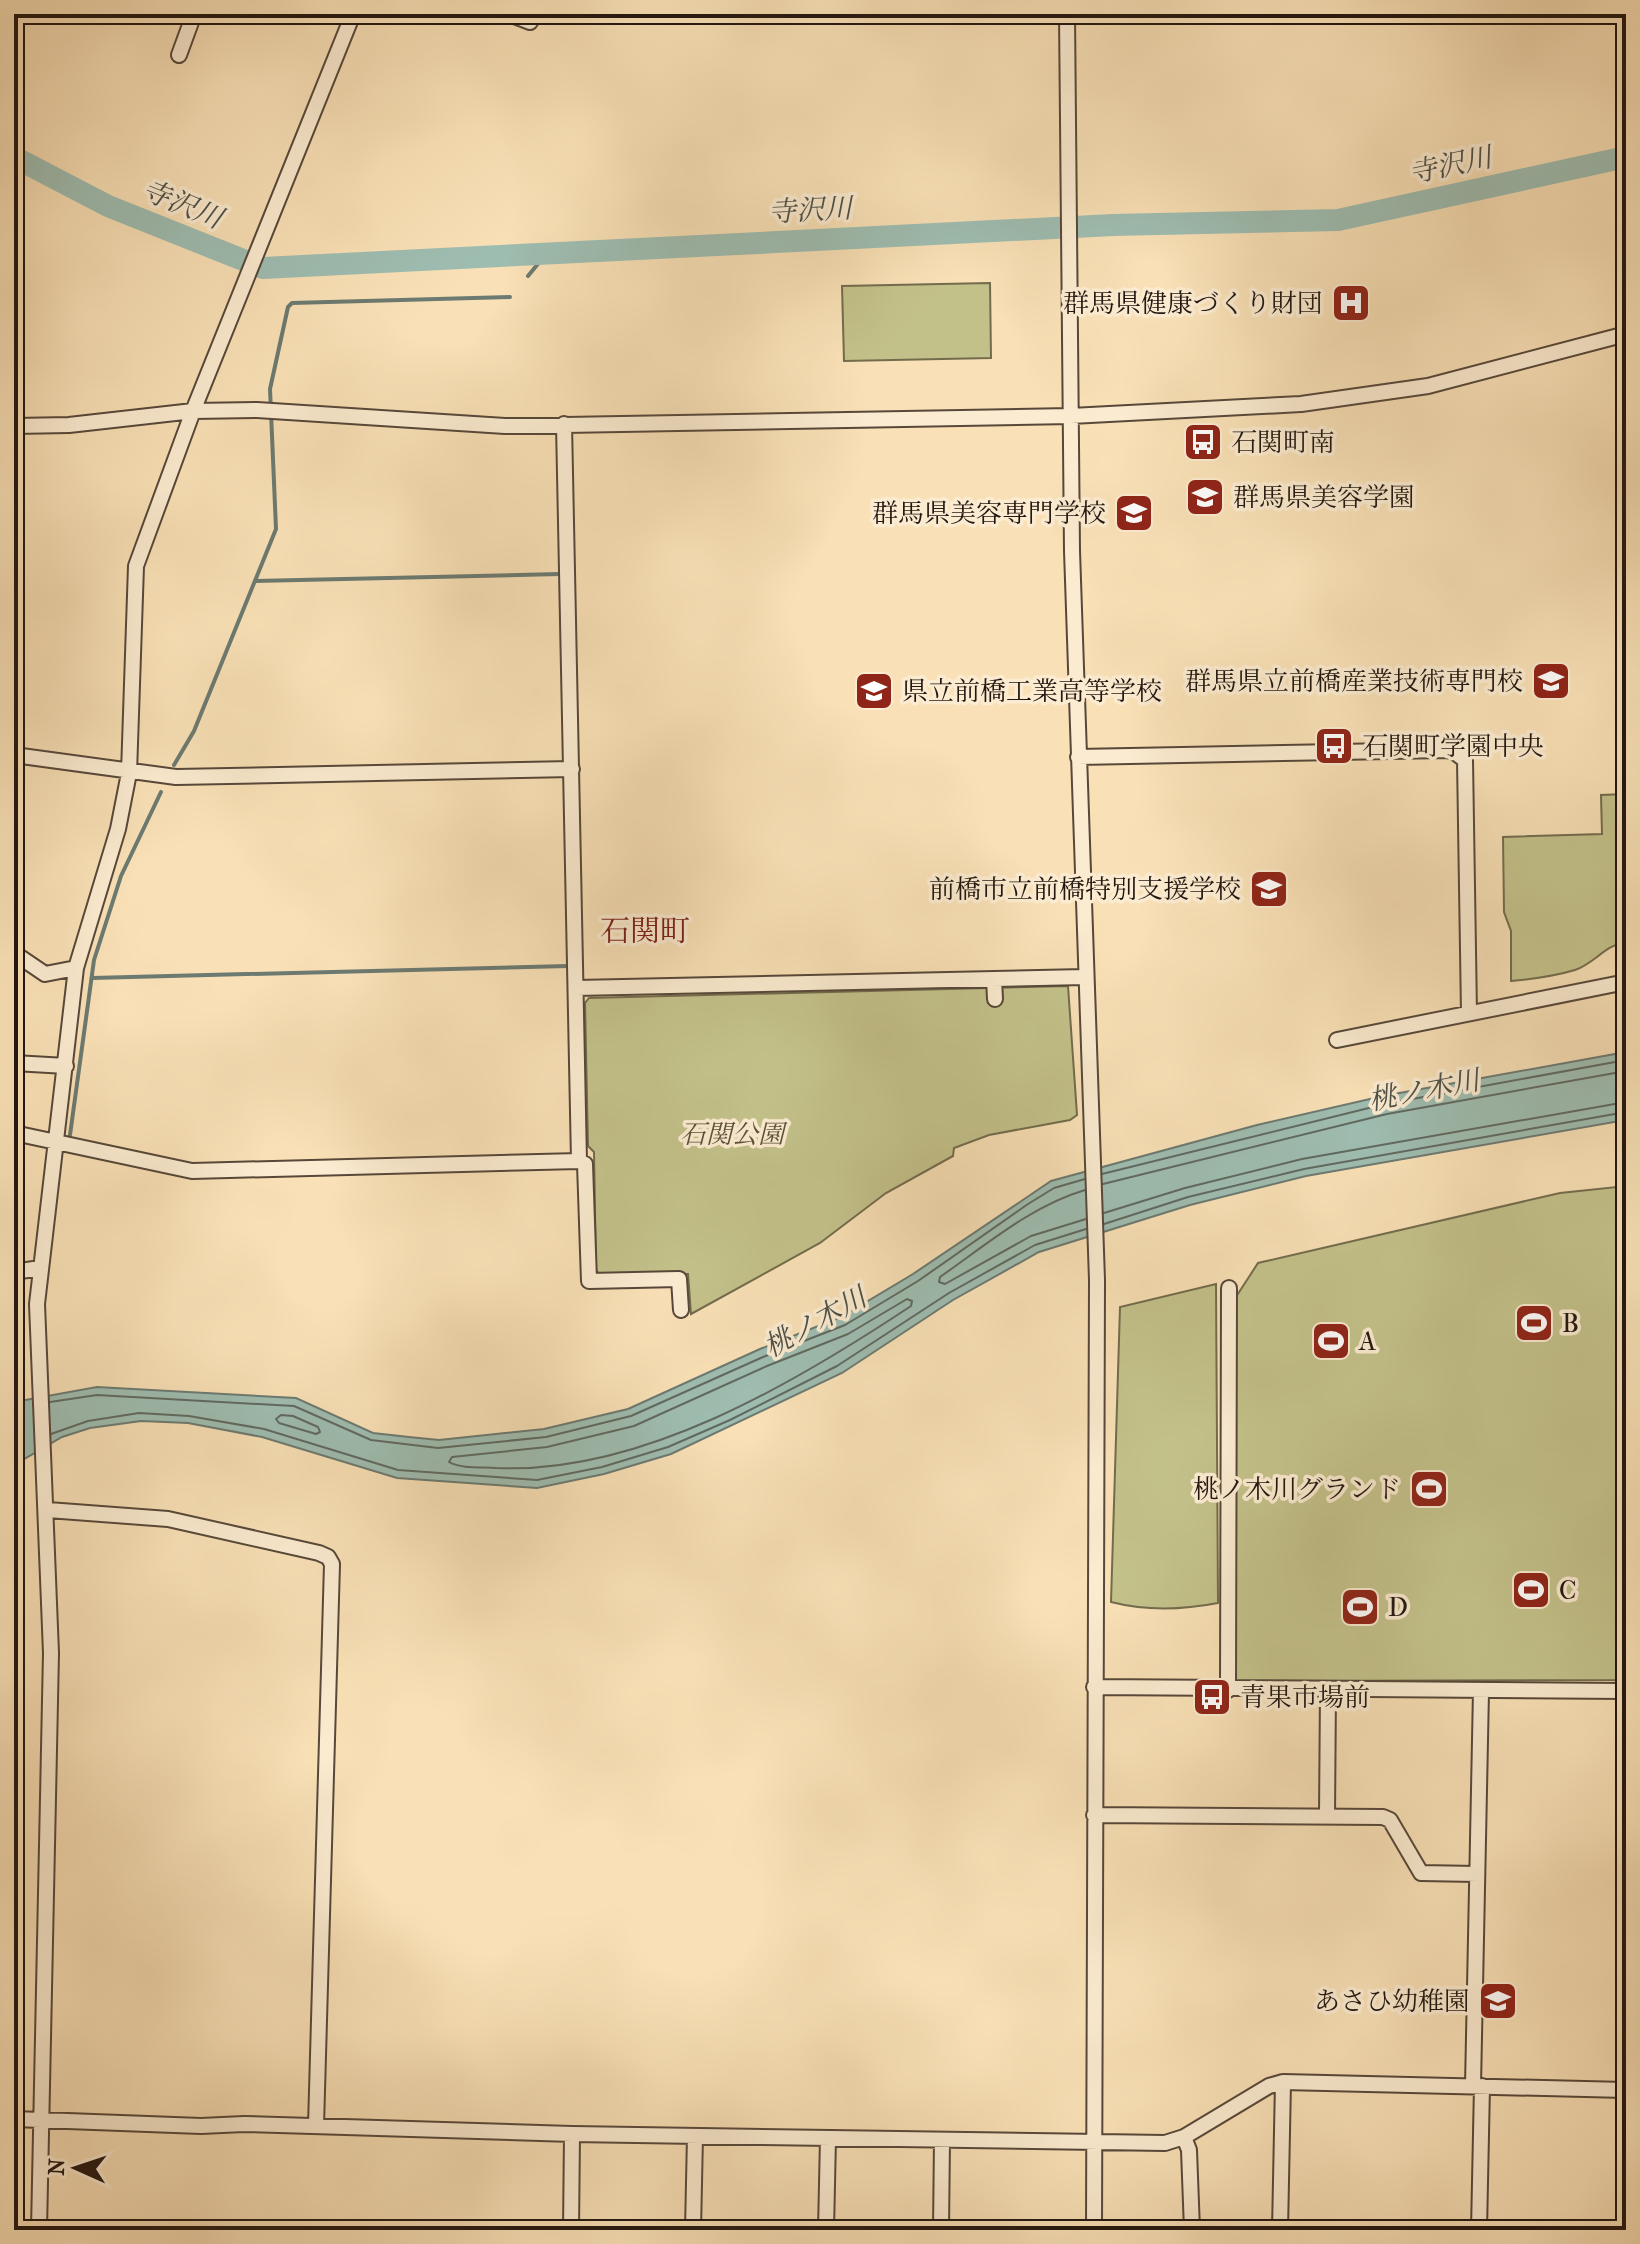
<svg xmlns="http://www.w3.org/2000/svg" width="1640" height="2244" font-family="'IM FELL French Canon','Noto Serif JP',serif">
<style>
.green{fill:#c3c18a;stroke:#726c4d;stroke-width:2}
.water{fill:#9ebdb1;stroke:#6c7a71;stroke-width:2}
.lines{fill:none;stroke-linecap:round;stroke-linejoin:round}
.shore{stroke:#606a60;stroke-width:2}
.stream{stroke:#6c7a71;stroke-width:4}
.river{stroke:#9ebdb1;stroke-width:22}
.minor-casing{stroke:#57483a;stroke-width:18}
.minor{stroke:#fbebd0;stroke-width:14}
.labels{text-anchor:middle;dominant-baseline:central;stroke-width:7;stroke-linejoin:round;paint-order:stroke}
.poi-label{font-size:26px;fill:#211610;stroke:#fbebd0;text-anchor:start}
.park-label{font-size:26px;font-style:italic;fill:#5a523b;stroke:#fbebd0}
.water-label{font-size:28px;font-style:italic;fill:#4d5048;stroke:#fbebd0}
.quarter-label{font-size:30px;fill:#7a1f14;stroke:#fbebd0}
</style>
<rect width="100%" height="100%" fill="#f9e0b6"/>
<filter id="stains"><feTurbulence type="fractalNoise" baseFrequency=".0025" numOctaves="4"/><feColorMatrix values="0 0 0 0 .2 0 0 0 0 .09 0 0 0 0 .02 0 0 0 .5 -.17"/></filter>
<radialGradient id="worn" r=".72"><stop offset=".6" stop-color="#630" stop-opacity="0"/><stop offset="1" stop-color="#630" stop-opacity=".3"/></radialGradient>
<!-- green -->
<path class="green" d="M990 283 991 358 844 361 842 286Z
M1626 794V943C1607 943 1594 964 1575 970 1555 976 1533 979 1511 981V931L1504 912 1503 837 1602 834 1601 795Z
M1068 986 1077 1115 1070 1120 989 1135 954 1148 953 1156 886 1193 820 1243 691 1314 688 1274 600 1275 596 1270 594 1152 588 1146 585 1003 589 998Z
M1626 1186V1680L1237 1681 1231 1675 1232 1303 1258 1263 1560 1193Z
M1216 1284 1218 1603C1182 1610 1146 1611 1111 1602L1120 1307Z"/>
<!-- water -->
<path class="water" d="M1626 1052V1120L1306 1176 1190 1205 1039 1252 953 1300 842 1373 671 1454 604 1474 537 1488 397 1478 262 1437 188 1423 141 1421 90 1428 62 1437 14 1465V1402L97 1387 296 1398 373 1433 409 1437 439 1440 544 1429 628 1409 760 1349 841 1317 913 1274 1051 1181 1257 1125 1383 1096Z"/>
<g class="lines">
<!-- shore -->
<path class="shore" d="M1102 1174 1385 1104 1626 1060
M1103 1184 1387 1114 1626 1071
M1085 1190C1031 1206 986 1245 940 1277L939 1282 945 1284 1031 1236 1086 1219
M1104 1213 1185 1188 1302 1159 1626 1102
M1104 1224 1188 1197 1304 1169 1626 1112
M907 1299 912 1301 911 1306C795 1383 640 1475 496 1468 482 1467 461 1469 449 1462L452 1457 547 1447 634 1426 767 1366 848 1334Z
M50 1402 97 1395 294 1406 371 1440 438 1448 546 1437 631 1416 763 1357 845 1325 918 1281 1028 1204 1054 1188 1085 1179
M281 1415 293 1416 318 1427 320 1432 316 1434 279 1423 276 1419Z
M51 1434 88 1421 139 1413 189 1416 264 1429 398 1470 537 1480 602 1467 668 1447 730 1420 837 1366 949 1293 1035 1245 1086 1229"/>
<!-- stream -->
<path class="stream" d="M528 276 546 254
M255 581 560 574
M174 765 194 731 276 529 270 389 288 307 292 303 510 297
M92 978 568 966
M70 1135 94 960 121 876 161 792"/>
<!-- river -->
<path class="river" d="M14 157 108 206 263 268 1113 225 1338 220 1626 157"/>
<defs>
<path id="minor" d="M509 14 530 22 534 14
M1067 14 1072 551 1097 1280 1094 2230
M179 55 194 14
M564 424 579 1161 585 1164 589 1281 679 1279 681 1310
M14 426 69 425 193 411 257 410 505 426 1071 416 1301 404 1428 386 1626 334
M14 755 176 777 572 769
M1078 757 1445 750 1453 751 1465 760 1469 1013
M14 953 45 974 76 968
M994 979 995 999
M576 988 1084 977
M1337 1040 1626 982
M14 1063 66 1066
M14 1133 192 1171 579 1161
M14 1272 40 1268
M48 1510 168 1519 319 1553 328 1557 332 1564 316 2126
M1094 1687 1626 1691
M1228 1690 1229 1288
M1094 1815 1383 1817 1390 1820 1421 1873 1477 1874
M1327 1816 1328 1690
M1473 2086 1481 1691
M14 2119 201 2126 244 2124 572 2134 1165 2143 1184 2137 1269 2086 1283 2082 1626 2090
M1184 2137 1189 2150 1192 2230
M39 2230 51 1653 37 1304 76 968 118 829 129 773 136 566 193 411 353 14
M571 2230 572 2134
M693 2230 695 2136
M826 2230 828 2138
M941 2230 942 2140
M1280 2230 1283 2082
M1479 2230 1482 2086"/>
</defs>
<!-- minor casing -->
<use href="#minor" class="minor-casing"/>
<!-- minor -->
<use href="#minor" class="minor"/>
</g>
<!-- icons -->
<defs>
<symbol id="hospital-square" viewBox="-11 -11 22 22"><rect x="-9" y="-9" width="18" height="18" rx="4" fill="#8f2418" stroke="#fbebd0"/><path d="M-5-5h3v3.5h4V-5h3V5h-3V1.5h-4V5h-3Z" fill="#fff"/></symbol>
<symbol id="bus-square" viewBox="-11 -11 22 22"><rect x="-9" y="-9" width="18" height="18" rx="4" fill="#8f2418" stroke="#fbebd0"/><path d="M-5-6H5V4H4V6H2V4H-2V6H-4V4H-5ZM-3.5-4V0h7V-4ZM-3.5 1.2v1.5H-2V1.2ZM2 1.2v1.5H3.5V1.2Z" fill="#fff"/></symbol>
<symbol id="university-square" viewBox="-11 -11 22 22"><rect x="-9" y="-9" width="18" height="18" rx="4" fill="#8f2418" stroke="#fbebd0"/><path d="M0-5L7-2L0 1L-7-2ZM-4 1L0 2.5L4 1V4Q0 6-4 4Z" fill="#fff"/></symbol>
<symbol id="school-square" viewBox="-11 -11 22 22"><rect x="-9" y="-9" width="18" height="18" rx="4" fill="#8f2418" stroke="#fbebd0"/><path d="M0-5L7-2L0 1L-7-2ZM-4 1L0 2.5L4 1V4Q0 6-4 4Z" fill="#fff"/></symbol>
<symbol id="stadium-square" viewBox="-11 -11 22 22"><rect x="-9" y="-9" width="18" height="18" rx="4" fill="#8f2418" stroke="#fbebd0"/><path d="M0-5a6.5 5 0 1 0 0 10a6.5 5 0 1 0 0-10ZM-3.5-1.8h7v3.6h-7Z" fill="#fff"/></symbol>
</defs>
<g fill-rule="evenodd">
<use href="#hospital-square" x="1329" y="281" width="44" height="44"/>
<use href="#bus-square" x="1181" y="420" width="44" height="44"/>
<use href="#university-square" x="1183" y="475" width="44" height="44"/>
<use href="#school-square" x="1112" y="491" width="44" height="44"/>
<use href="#university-square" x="1529" y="659" width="44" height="44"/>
<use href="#school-square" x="852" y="669" width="44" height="44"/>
<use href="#bus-square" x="1312" y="724" width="44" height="44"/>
<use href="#school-square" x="1247" y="867" width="44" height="44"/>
<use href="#stadium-square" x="1512" y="1301" width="44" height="44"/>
<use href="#stadium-square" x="1309" y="1319" width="44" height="44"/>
<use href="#stadium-square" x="1407" y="1467" width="44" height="44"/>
<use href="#stadium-square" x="1509" y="1568" width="44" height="44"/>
<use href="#stadium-square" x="1338" y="1585" width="44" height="44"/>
<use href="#bus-square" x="1190" y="1675" width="44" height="44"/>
<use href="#school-square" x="1476" y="1979" width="44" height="44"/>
</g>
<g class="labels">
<!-- poi labels -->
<g class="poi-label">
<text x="1323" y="303" text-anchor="end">群馬県健康づくり財団</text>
<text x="1231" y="442">石関町南</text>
<text x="1233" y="497">群馬県美容学園</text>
<text x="1106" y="513" text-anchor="end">群馬県美容専門学校</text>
<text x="1523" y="681" text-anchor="end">群馬県立前橋産業技術専門校</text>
<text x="902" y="691">県立前橋工業高等学校</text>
<text x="1362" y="746">石関町学園中央</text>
<text x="1241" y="889" text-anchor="end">前橋市立前橋特別支援学校</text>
<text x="1562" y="1323">B</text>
<text x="1359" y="1341">A</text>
<text x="1401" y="1489" text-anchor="end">桃ノ木川グランド</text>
<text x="1559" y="1590">C</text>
<text x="1388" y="1607">D</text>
<text x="1240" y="1697">青果市場前</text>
<text x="1470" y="2001" text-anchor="end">あさひ幼稚園</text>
</g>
<!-- park labels -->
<g class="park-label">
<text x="732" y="1134">石関公園</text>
</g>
<!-- water labels -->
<g class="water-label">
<text transform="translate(1450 165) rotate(-12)">寺沢川</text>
<text transform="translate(182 204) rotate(22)">寺沢川</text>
<text transform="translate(810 210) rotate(-3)">寺沢川</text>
<text transform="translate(1424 1090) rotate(-11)">桃ノ木川</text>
<text transform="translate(815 1322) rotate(-29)">桃ノ木川</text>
</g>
<!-- quarter labels -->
<g class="quarter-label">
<text x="645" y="931">石関町</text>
</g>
</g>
<!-- margin -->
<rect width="1640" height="2244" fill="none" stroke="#f9e0b6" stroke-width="48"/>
<rect x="16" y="16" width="1608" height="2212" fill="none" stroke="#211610" stroke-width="4"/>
<rect x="24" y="24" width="1592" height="2196" fill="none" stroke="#211610" stroke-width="2"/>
<!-- north arrow -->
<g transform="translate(76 2168) rotate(273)" stroke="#fbebd0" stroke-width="6" paint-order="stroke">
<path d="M0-6L14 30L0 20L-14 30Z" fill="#211610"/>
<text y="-12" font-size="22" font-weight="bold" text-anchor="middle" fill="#211610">N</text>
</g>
<rect width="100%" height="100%" filter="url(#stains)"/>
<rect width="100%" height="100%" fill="url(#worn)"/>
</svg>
